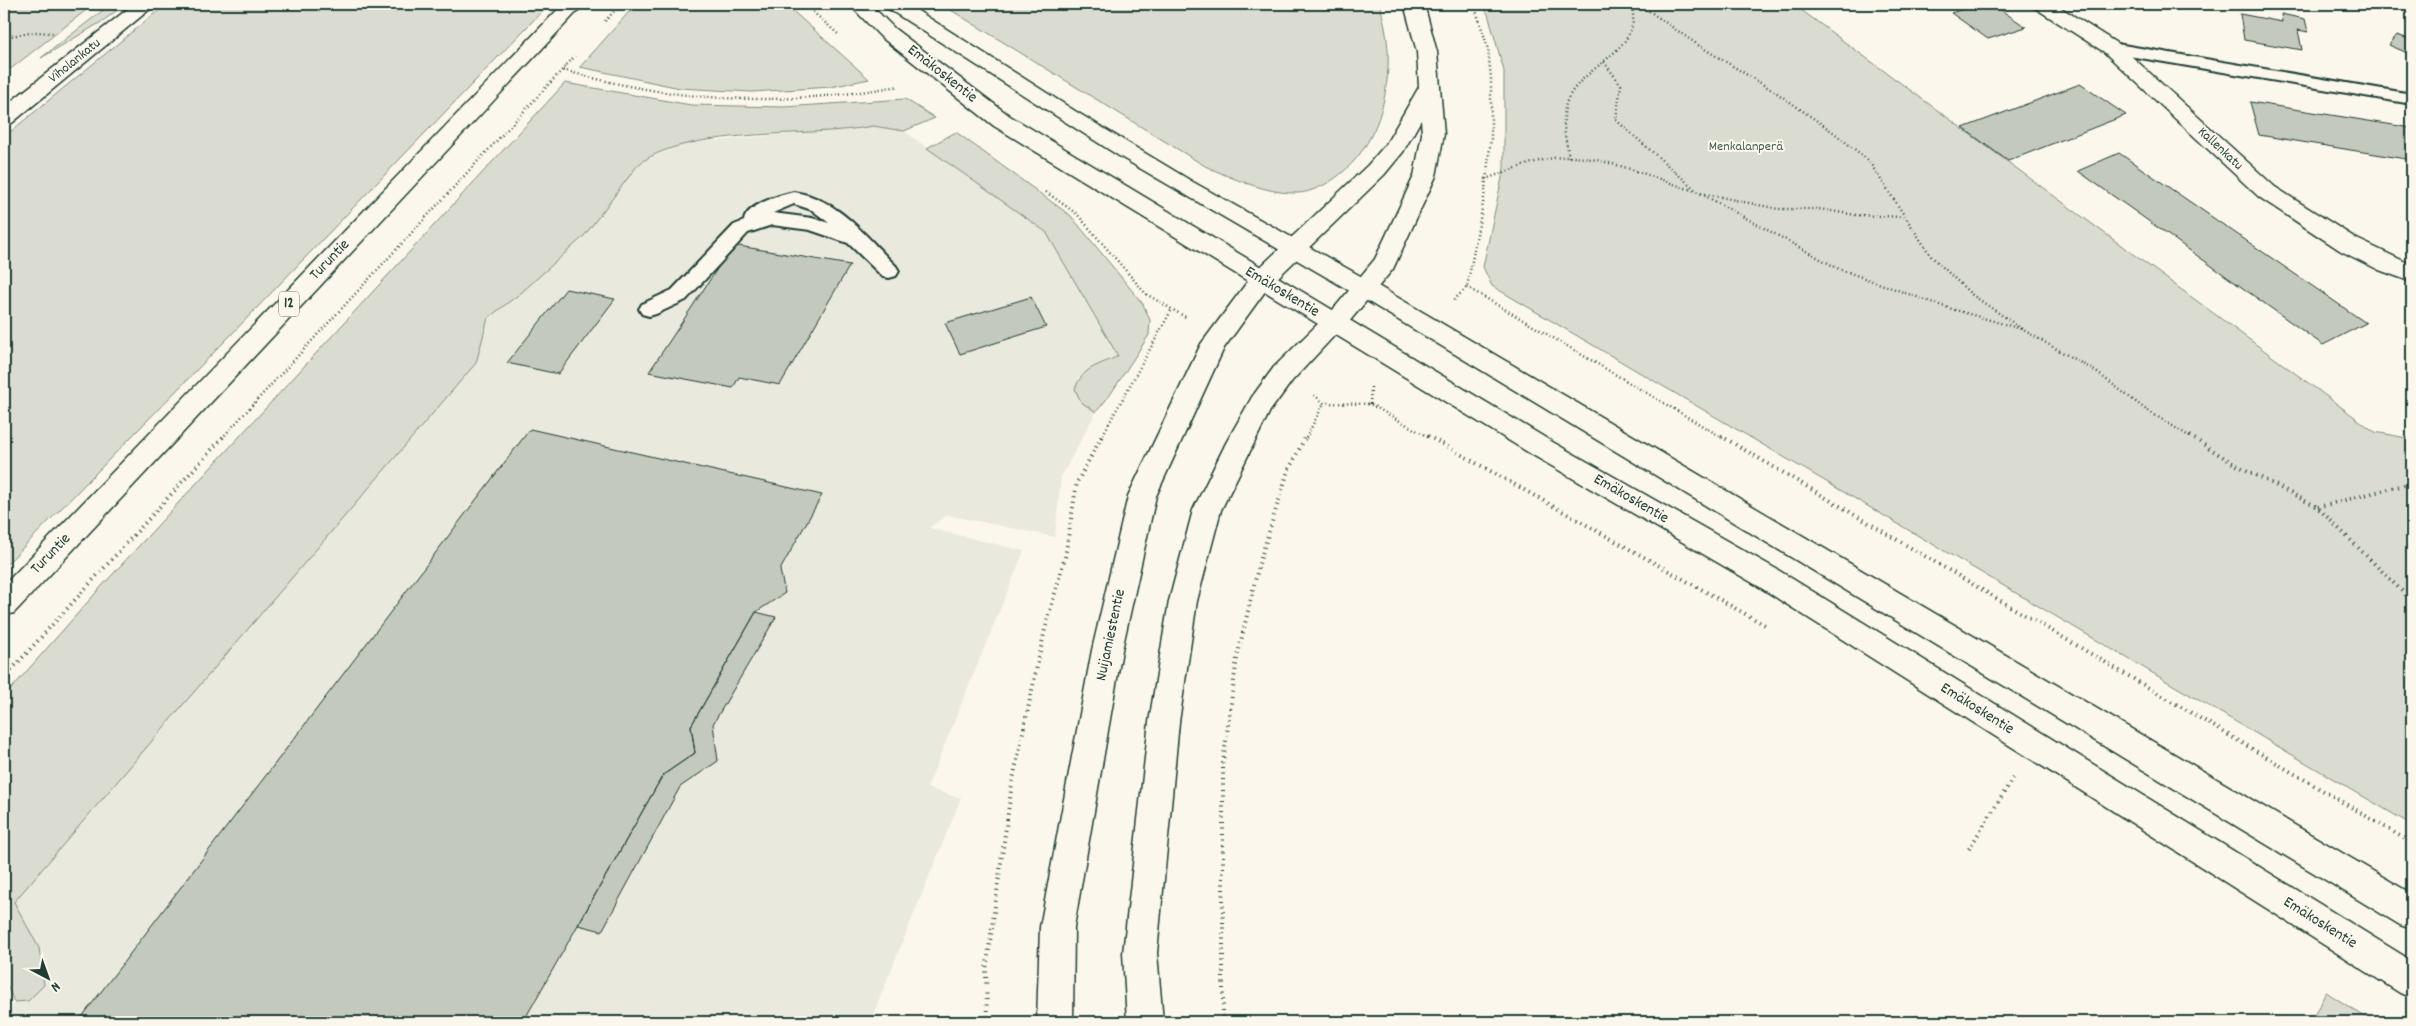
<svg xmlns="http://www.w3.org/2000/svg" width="2416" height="1026" font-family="Dekko,sans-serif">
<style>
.built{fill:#eae9de}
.green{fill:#dbdcd1;stroke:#7d8c82}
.building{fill:#c4c9be;stroke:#1f3d34}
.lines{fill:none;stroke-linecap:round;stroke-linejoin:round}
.service-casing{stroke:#1f3d34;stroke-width:4}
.minor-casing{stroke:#1f3d34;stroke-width:3}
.secondary-casing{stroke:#1f3d34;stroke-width:3}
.primary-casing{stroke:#1f3d34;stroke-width:3}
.trunk-casing{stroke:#1f3d34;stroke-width:3}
.path-far1{stroke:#1f3d34;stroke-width:2.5;stroke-dasharray:1 3;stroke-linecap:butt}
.path{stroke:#1f3d34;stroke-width:4;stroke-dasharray:1 4.5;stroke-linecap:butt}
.service{fill:#fbf7ec;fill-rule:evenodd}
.minor{fill:#fbf7ec;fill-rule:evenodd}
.secondary{fill:#fbf7ec;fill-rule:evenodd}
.primary{fill:#fbf7ec;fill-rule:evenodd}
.trunk{fill:#fbf7ec;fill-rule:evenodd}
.labels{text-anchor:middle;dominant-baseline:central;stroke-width:4;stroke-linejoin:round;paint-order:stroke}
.far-street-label{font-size:14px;fill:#1f3d34;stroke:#fbf7ec}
.far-park-label{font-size:14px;fill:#455d53;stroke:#fbf7ec}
.shield{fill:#fbf7ec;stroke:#61756b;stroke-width:1}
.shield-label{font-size:15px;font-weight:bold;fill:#1f3d34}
.street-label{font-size:16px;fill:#1f3d34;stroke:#fbf7ec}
</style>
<rect width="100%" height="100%" fill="#fbf7ec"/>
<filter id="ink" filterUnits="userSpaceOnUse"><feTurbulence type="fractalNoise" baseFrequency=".02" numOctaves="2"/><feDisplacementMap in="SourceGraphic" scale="10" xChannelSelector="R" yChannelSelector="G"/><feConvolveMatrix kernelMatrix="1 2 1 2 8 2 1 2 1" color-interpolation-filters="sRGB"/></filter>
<g filter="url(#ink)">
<!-- built -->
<path class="built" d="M873 126 904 131 1046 232 1118 356 1090 369 1079 377 1075 389 1081 402 1096 412 1061 477 1055 537 947 515 929 528 1024 551 927 788 961 798 870 1022H9L14 1002 28 1001 39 948 14 902 476 363 488 318 522 292 643 160 681 144Z"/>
<!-- green -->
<path class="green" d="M4 4H94L4 74Z
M111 4H125L103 21 41 58Z
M166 4H549L225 341 4 567V137Z
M636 4H785L869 79 831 87 751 92 680 88 580 67Z
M941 4H1380C1383 18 1387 34 1388 49 1390 96 1377 146 1338 176 1328 184 1310 193 1297 193 1268 194 1231 178 1205 166Z
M1481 4H1793L2375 432 2412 439V825L1492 286 1483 267 1504 168V71L1488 14Z
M565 83 691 105 784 107 905 99 935 118 904 131 873 126C813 138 681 126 637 166L584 236 522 292 488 318 476 363 14 902 39 948 44 985 28 1001 14 1002 4 978V697L101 587Z
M956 132 1071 216 1143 304 1150 320 1149 335 1110 395 1096 412 1081 402 1075 389C1083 366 1099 366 1118 356L1046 232 927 148Z
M2326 992 2373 1022H2311Z"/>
<!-- building -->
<path class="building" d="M1979 4H1992L2026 27 1988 39 1951 13Z
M2240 14 2282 22 2281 14 2305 19 2308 32 2298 30 2302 50 2244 40Z
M2397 35 2409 39 2412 35V55L2389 45Z
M2080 84 2126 115 2008 161 1963 128Z
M2250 102 2412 128V160L2259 135Z
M2119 153 2366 323 2323 345 2078 171Z
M733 245 850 265 780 385 739 377 733 388 649 372Z
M566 289 615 299 558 374 507 363Z
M1031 297 1046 327 960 354 945 323Z
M530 429 822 495 780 570 785 593 756 612 691 726 695 753 663 775 523 1022H78Z
M756 612 776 617 713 724 718 761 680 787 602 931 578 925 663 775 695 753 691 726Z"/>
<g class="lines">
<defs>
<path id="service" d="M2111 43 2412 94V104L2105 52 2103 48 2105 44Z
M794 192C838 198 866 237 896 266L899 271 896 276 889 278 882 276 848 243 810 230 772 225 748 233 686 300 656 314 649 316 642 314 639 309 642 304 672 290 734 225 744 221C745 205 780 195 794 192ZM794 204 812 210 829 223 812 218 773 213Z"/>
<path id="minor" d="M2032 4H2055L2118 44 2275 187 2357 239 2412 265V282L2379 270 2341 251 2259 197 2104 52 2035 8Z"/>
<path id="secondary" d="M134 4H156L12 123 4 125V107Z
M1262 271 1270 273 1274 279 1224 348 1156 496 1122 650 1074 927 1073 1022H1037L1040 927 1092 650 1128 496 1201 344 1254 273Z
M1334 314 1343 317 1346 323 1292 381 1270 411 1221 510 1197 601 1179 722 1157 953 1163 1022H1127L1123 953 1149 722 1169 601 1193 510 1226 443 1252 397 1274 367 1325 317Z"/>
<path id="primary" d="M849 4H870L895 29 1010 116 1549 440 1778 570 2412 961V998L2400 993 1758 586 1531 454 994 126 881 37Z
M884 4H907L1075 111 1193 182 1373 283 2412 894V929L2400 925 1357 295 1119 156 887 8Z"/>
<path id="trunk" d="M563 4H584L14 613 4 616V585Z
M1404 4H1424L1437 52 1444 134 1436 176 1393 269 1343 329 1334 332 1325 329 1322 323 1375 259 1414 176 1422 134 1421 120 1403 152 1384 175 1270 285 1262 287 1254 285 1250 279 1254 273 1368 165 1386 144 1419 87 1417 52Z"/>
</defs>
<!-- service casing -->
<use href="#service" class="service-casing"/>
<!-- minor casing -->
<use href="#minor" class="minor-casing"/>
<!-- secondary casing -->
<use href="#secondary" class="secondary-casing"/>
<!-- primary casing -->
<use href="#primary" class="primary-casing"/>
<!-- trunk casing -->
<use href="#trunk" class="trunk-casing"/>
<!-- path-far1 -->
<path class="path-far1" d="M804 4 838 34
M1639 4 1698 45 1777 93 1833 132 1868 160 1931 256 1971 294 2025 331 2095 371 2145 409 2192 438
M605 21 621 4
M4 37 37 32 53 33
M1604 62 1621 85 1616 120 1698 192 1839 269 1945 307 2021 329
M563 70C678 103 781 107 899 86
M1569 157C1566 140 1561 121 1566 104 1578 65 1646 52 1631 4
M1485 179C1510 171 1536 159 1562 157 1604 155 1655 179 1695 191
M1046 192 1077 214 1146 294 1187 318
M1701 193 1778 209H1819L1856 215 1903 217
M1467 287 1723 438
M1454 300 1467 287 1484 198 1491 138V78L1488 48 1474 4
M1314 395 1324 403 1370 404 1430 438
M1370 404 1371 387
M222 438 575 56
M1101 438 1172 309
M1306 438 1324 403"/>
<!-- path -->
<path class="path" d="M1428 436 1765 625
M1721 436 2412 843
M2190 436 2231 462 2317 507 2412 601
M2318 507 2412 483
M4 678 224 436
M1969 849 2013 778
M987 1022 986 970 1012 784 1045 629 1065 557 1077 482 1102 436
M1223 1022V763L1237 658 1259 564 1288 471 1306 436"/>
<!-- service -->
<use href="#service" class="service"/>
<!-- minor -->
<use href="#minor" class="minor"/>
<!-- secondary -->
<use href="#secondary" class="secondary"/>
<!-- primary -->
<use href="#primary" class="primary"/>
<!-- trunk -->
<use href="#trunk" class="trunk"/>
</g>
</g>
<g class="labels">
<!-- far-street labels -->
<g class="far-street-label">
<text transform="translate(75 61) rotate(-39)">Viholankatu</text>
<text transform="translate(2220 149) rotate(43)">Kallenkatu</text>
</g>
<!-- far-park labels -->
<g class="far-park-label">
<text x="1746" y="147">Menkalanperä</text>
</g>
<!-- shield labels -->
<rect class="shield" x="279" y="291.5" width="20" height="25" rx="4"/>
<g class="shield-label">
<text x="289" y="304">12</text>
</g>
<!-- street labels -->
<g class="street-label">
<text transform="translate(942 74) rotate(38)">Emäkoskentie</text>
<text transform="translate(330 260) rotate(-46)">Turuntie</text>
<text transform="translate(1282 292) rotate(31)">Emäkoskentie</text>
<text transform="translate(1631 499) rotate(30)">Emäkoskentie</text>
<text transform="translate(51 554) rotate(-46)">Turuntie</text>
<text transform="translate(1111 635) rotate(-78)">Nuijamiestentie</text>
<text transform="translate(1977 709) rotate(32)">Emäkoskentie</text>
<text transform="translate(2320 923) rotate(32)">Emäkoskentie</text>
</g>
</g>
<!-- margin -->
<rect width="2416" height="1026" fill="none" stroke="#fbf7ec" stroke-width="20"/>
<rect x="10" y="10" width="2396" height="1006" fill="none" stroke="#1f3d34" stroke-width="2" filter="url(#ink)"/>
<!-- north arrow -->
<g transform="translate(48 978) rotate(139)" stroke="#fbf7ec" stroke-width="4" paint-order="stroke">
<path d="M0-4L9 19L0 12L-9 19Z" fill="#1f3d34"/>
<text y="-8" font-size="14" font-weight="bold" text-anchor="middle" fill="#1f3d34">N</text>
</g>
</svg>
